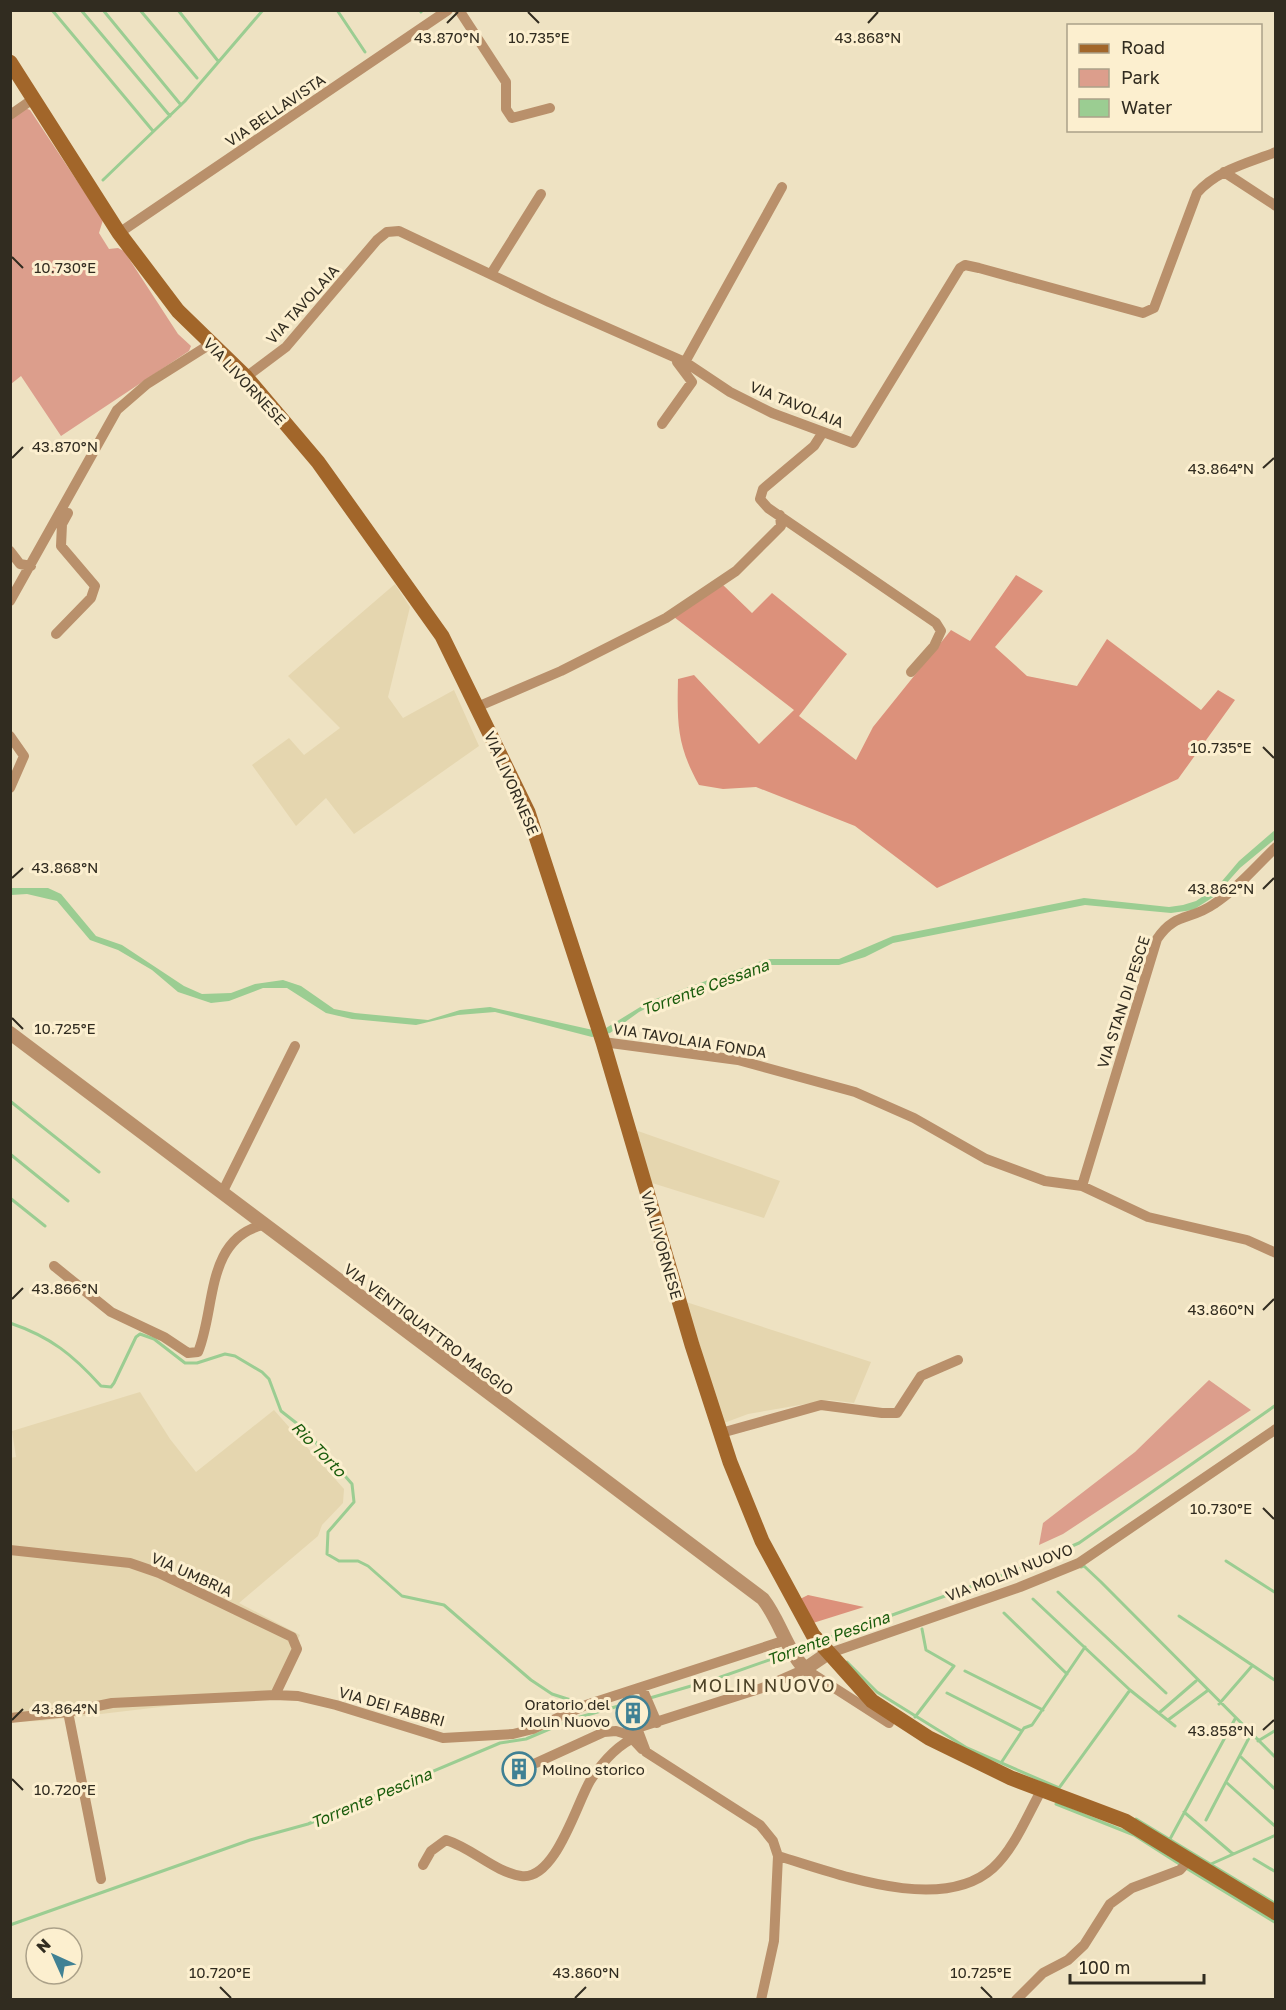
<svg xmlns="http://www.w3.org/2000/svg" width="1286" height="2010" font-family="'Golos Text',sans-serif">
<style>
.built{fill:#e5d6af}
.green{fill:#dc9e8c}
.forest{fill:#dc917b}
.water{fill:#9bcd92}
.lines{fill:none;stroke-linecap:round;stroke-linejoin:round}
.stream{stroke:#9bcd92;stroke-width:3}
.minor{stroke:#b9906b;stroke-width:10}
.tertiary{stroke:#b9906b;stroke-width:14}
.secondary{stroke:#a2662a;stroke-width:15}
.ticks{fill:none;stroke:#312c20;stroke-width:2}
.labels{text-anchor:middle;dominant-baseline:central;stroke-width:6;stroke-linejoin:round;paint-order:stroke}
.street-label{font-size:15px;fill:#312c20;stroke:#fcefcf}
.poi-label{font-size:15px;fill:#312c20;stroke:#fcefcf;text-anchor:end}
.water-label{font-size:16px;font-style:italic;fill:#1a5c0c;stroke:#fcefcf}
.quarter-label{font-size:18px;letter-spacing:1.5px;fill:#4c4227;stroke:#fcefcf}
.ticks-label{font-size:15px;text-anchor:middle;fill:#312c20;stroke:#fcefcf;stroke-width:6;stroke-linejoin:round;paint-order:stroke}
</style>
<rect width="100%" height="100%" fill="#eee2c2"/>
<!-- built -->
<path class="built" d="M395 584 410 607 388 697 403 718 454 690 479 746 354 834 326 798 296 826 252 765 289 738 304 755 340 728 288 676Z
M635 1130 780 1181 764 1218 649 1182Z
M686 1302 871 1362 854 1403 829 1400 748 1414 724 1423Z
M140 1392 170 1439 196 1472 274 1410 344 1489 343 1503 322 1525 318 1536 239 1603 300 1635 270 1699 186 1704 41 1721 11 1722 10 1458 16 1457 12 1431Z"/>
<!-- green -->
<path class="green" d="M25 108 30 110 103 220 99 233 109 249 118 248 124 251 178 334 191 346 189 351 61 436 21 376 11 384V119Z
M1209 1380 1251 1410 1063 1534 1039 1545 1043 1523 1135 1452Z"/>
<!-- forest -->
<path class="forest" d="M1016 575 1043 591 995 647 1027 676 1077 686 1107 639 1201 710 1218 690 1235 700 1178 779 937 888 855 826 756 787 723 789 699 785C677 746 677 723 678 679L694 675 759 744 794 710 674 617 723 585 752 613 772 593 847 654 799 716 856 760 873 727 951 630 970 641Z
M808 1595 864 1607 813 1623 798 1600Z"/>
<!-- water -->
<path class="water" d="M1275 830V839L1240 868 1215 896 1193 910 1171 913 1085 905 893 943 865 957 839 965H770L651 1006 639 1012 610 1033 592 1037 495 1012 458 1015 416 1025 352 1019 326 1013 287 988H263L229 1001 211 1003 178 992 152 970 118 950 90 940 57 901 27 894 11 895V888H48L61 894 96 936 122 945 184 986 202 994 231 993 255 984 283 980 301 986 334 1009 355 1013 428 1020 460 1010 490 1007 593 1030 606 1028 650 1001 767 959H839L893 936 1084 898 1169 907 1183 905 1196 901 1217 887 1239 861Z"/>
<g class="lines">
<!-- stream -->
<path class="stream" d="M52 10 153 131
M81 10 170 116
M103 10 181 105
M140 10 197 78
M178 10 218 61
M337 10 365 52
M420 10 421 12
M103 180 185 101 263 10
M10 1101 99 1172
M10 1154 68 1201
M10 1198 45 1226
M10 1323C51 1337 73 1355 101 1386L111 1387 114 1383 136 1337 140 1334 154 1339 185 1363H197L225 1354 235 1356 262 1372 269 1379 281 1411 304 1429 352 1484 354 1502 328 1532 327 1554 339 1561H358L368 1566 402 1596 444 1605 531 1680 552 1694 580 1703
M1226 1561 1276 1593
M1081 1567 1084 1566 1101 1582 1276 1758
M1058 1592 1166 1693
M1033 1599 1130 1690 1175 1726
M1004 1613 1067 1674
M1179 1616 1276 1681
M823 1640 1017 1570 1079 1543 1276 1405
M795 1651 814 1644
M847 1662 877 1692 967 1748 1059 1788 1130 1690
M965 1671 1043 1710
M947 1693 1022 1731
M650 1698 715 1679 789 1653
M1219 1704 1252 1666
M1159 1713 1196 1681
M915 1717 954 1666 926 1650 922 1629
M1168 1720 1207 1691
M1258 1741 1276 1730
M1241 1757 1276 1790
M1001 1763 1024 1728 1032 1725 1085 1647
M1227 1783 1276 1827
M1056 1804 1134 1835 1181 1865
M1184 1812 1233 1854
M1136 1819 1276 1904
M1206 1820 1251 1734
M1170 1839 1235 1719
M1254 1859 1276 1872
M1211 1864 1276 1835
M1186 1868 1276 1923
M10 1925 250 1840 308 1824 500 1743 526 1739 573 1719 643 1699"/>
<!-- minor -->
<path class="minor" d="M459 10 506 82V109L512 118 550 108
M10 115 33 99
M1224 172 1276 206
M119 233 448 10
M491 274 541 194
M685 362 782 187
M246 377 286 347 377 240 387 232 399 231 549 302 685 362 730 392 772 413 853 443 960 268 965 265 979 268 1143 313 1154 308 1197 193C1217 170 1248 163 1276 152
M662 424 692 382 677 362
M823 432 814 446 763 489 760 499 768 508 936 623 941 631 934 646 911 672
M10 551 20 564 31 566
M10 601 117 410 147 384 212 343
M56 634 91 598 95 586 61 546 62 524 68 513
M477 707 561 671 666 618 736 571 781 526 780 515
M10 736 24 756 10 788
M603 1042 738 1060 855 1092 914 1118 986 1159 1045 1181 1082 1186 1148 1217 1247 1240 1276 1253
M1082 1186 1157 939C1175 912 1190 921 1214 904 1237 889 1256 866 1276 847
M222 1193 295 1046
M54 1266 111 1312 164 1337 188 1353 198 1352C216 1309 205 1239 263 1225
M721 1433 821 1405 882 1413H897L921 1376 958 1360
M10 1550 130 1563 159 1573 292 1637 297 1649 275 1695
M827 1654 1020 1587 1079 1563 1276 1429
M642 1688 657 1723
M68 1712 101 1879
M10 1718 68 1712 112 1703 275 1695 298 1696 336 1705 443 1738 513 1734 533 1729 586 1705 786 1640
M637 1728 646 1752 760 1825 773 1841 778 1856 774 1941 761 2000
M642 1749 629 1735 634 1729 762 1688 805 1669 889 1723
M536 1763 604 1732 616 1731 629 1735
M778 1856C836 1873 941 1915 993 1868 1014 1849 1027 1816 1041 1791
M423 1865 431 1851 446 1840C472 1848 495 1872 521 1876 555 1881 576 1805 590 1781 601 1764 617 1745 636 1737
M1016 2000 1043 1973 1068 1960 1084 1945 1110 1904 1132 1888 1180 1870 1189 1860"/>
<!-- tertiary -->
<path class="tertiary" d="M10 1033 763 1599C780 1621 786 1649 805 1669L827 1654"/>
<!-- secondary -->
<path class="secondary" d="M10 62 119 233 178 311 246 377 318 462 442 636 528 812 603 1042 692 1345 730 1462 762 1541 813 1635 872 1701 929 1738 1011 1778 1125 1821 1276 1913"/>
</g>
<!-- ticks -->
<path class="ticks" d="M528 12 539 23M447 23 458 12M868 23 878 12M12 257 23 268M12 458 23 447M1263 468 1274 458M1263 747 1274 758M12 878 23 868M1263 889 1274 878M12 1018 23 1029M12 1299 23 1288M1263 1310 1274 1299M1263 1508 1274 1519M12 1720 23 1709M1263 1730 1274 1720M12 1779 23 1790M220 1987 231 1998M981 1987 992 1998M575 1998 586 1987"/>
<!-- icons -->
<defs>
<symbol id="building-ring" viewBox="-11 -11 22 22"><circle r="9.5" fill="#fcefcf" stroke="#408194" stroke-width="1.5"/><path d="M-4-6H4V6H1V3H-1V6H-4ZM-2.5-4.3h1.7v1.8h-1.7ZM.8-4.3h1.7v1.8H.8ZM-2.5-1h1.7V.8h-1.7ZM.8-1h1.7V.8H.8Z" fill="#408194"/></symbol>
</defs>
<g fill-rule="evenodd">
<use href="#building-ring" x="614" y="1694" width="38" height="38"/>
<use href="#building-ring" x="500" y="1750" width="38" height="38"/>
</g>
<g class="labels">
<!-- street labels -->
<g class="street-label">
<text transform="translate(275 110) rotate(-34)">VIA BELLAVISTA</text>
<text transform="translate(302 304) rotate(-48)">VIA TAVOLAIA</text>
<text transform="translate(245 381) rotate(47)">VIA LIVORNESE</text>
<text transform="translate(797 404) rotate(22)">VIA TAVOLAIA</text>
<text transform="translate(512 783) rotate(66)">VIA LIVORNESE</text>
<text transform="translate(1123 1002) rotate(-72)">VIA STAN DI PESCE</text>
<text transform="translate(690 1040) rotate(9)">VIA TAVOLAIA FONDA</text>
<text transform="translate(662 1245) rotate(74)">VIA LIVORNESE</text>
<text transform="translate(429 1329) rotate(37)">VIA VENTIQUATTRO MAGGIO</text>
<text transform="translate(1009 1572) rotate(-21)">VIA MOLIN NUOVO</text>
<text transform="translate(192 1574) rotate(24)">VIA UMBRIA</text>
<text transform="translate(392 1706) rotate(16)">VIA DEI FABBRI</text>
</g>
<!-- poi labels -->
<g class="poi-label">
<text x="610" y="1704">Oratorio del<tspan x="610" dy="17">Molin Nuovo</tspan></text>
<text x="542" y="1769" text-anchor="start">Molino storico</text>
</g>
<!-- water labels -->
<g class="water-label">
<text transform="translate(705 987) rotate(-20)">Torrente Cessana</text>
<text transform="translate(319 1449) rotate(46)">Rio Torto</text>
<text transform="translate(828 1638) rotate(-20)">Torrente Pescina</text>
<text transform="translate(371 1798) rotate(-23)">Torrente Pescina</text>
</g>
<!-- quarter labels -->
<g class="quarter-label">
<text x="764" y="1685">MOLIN NUOVO</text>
</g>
</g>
<g class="ticks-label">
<text x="539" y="43">10.735°E</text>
<text x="447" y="43">43.870°N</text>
<text x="868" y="43">43.868°N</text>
<text x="65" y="273">10.730°E</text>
<text x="65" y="452">43.870°N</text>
<text x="1221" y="474">43.864°N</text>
<text x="1221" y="753">10.735°E</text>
<text x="65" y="873">43.868°N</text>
<text x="1221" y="894">43.862°N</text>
<text x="65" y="1034">10.725°E</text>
<text x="65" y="1294">43.866°N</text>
<text x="1221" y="1315">43.860°N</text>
<text x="1221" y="1514">10.730°E</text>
<text x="65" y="1714">43.864°N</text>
<text x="1221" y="1736">43.858°N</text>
<text x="65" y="1795">10.720°E</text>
<text x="220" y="1978">10.720°E</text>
<text x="586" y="1978">43.860°N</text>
<text x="981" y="1978">10.725°E</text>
</g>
<!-- border -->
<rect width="1286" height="2010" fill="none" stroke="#312c20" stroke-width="24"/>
<!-- legend -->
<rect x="1067" y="24" width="195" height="108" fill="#fcefcf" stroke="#aba189" stroke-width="1.5"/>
<rect x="1079" y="44" width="30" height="9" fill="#a2662a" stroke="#aba189" stroke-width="1.5"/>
<text x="1121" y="54" font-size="18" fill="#312c20">Road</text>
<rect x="1079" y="69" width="30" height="18" fill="#dc9e8c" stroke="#aba189" stroke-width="1.5"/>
<text x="1121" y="84" font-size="18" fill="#312c20">Park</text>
<rect x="1079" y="99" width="30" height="18" fill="#9bcd92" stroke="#aba189" stroke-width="1.5"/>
<text x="1121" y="114" font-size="18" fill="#312c20">Water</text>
<!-- north arrow -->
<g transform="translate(54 1956) rotate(315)"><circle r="28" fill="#fcefcf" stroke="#aba189" stroke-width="1.5"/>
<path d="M0-4.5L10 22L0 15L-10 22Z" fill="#408194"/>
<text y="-9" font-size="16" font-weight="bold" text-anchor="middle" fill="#312c20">N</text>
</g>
<!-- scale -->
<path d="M1070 1974v9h134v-9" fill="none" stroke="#312c20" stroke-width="3"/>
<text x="1079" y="1974" font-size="18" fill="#312c20" stroke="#fcefcf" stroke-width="4.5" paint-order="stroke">100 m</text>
</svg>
